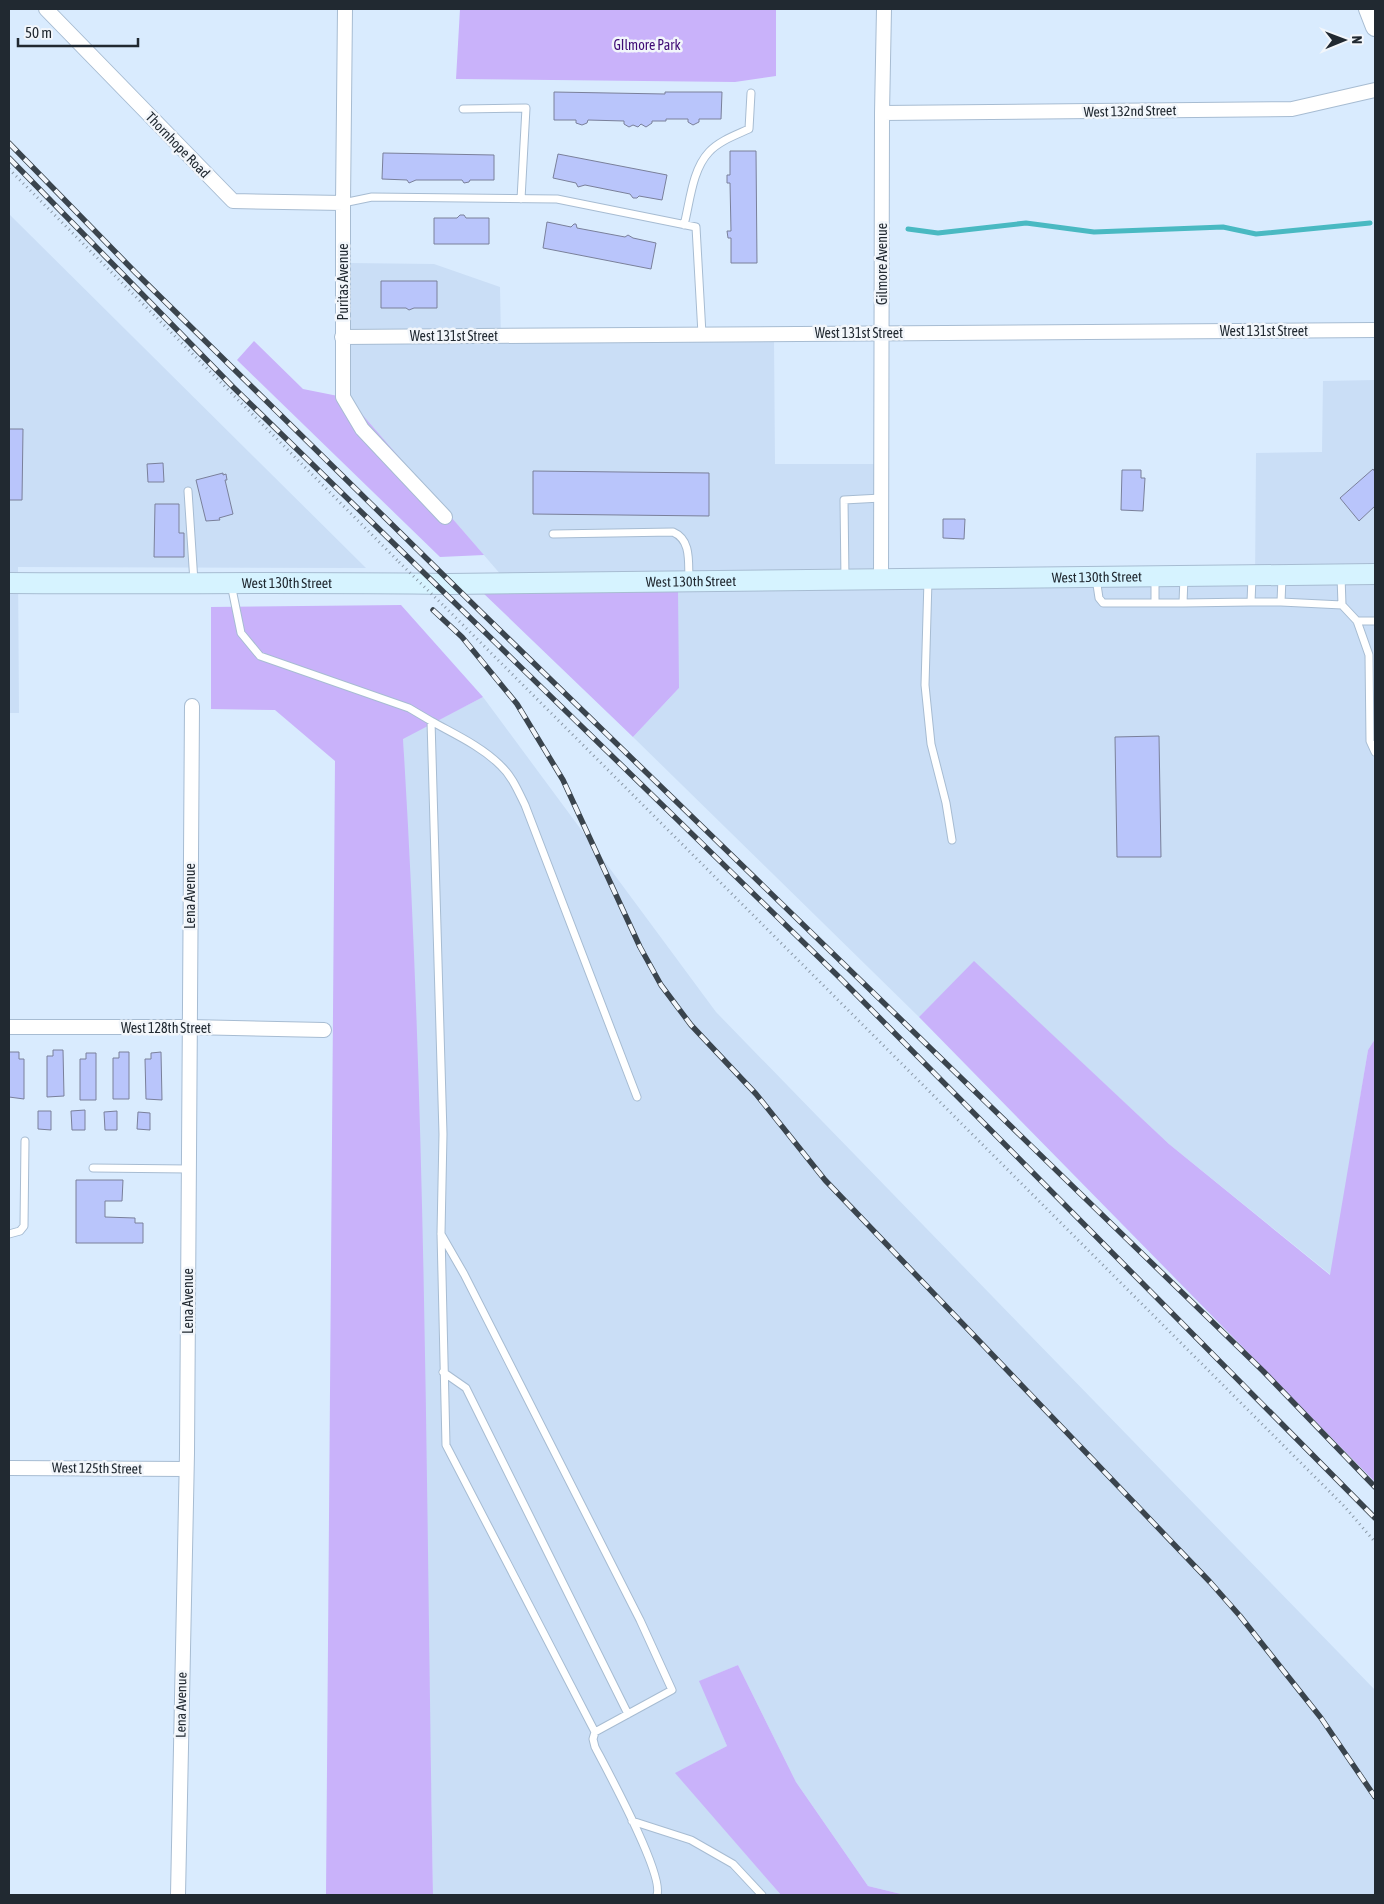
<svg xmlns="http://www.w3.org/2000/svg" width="1384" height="1904" font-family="'Asap Condensed',sans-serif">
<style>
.built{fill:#cadef6}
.green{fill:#c9b2fa}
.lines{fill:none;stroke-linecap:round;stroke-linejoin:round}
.stream{stroke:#49b9c2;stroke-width:5}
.building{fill:#b9c5fb;stroke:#7a809a}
.service-casing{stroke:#a7bcd2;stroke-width:9}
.minor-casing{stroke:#a7bcd2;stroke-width:16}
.tertiary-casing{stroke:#a7bcd2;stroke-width:20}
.secondary-casing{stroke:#a7bcd2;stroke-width:22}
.path{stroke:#8a98a6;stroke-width:3;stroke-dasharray:1 4;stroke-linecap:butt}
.service{stroke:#fff;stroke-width:7}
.minor{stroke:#fff;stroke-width:14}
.tertiary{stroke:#fff;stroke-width:18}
.secondary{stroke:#d6f3ff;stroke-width:20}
.rail-casing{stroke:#3a444d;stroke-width:5.5}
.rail{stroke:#f2f6fb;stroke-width:4;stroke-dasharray:11;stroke-linecap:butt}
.path-bridge{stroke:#8a98a6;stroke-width:3;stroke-dasharray:1 4;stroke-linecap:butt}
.labels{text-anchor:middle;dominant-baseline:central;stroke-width:5;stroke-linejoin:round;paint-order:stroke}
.park-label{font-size:14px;fill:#3f0c74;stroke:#f2f6fb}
.street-label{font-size:14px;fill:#212931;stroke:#f2f6fb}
</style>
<rect width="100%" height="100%" fill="#d9ebfe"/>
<!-- built -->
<path class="built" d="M9 214 366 568 18 567 19 713H9Z
M349 263 434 264 500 287 501 341 774 340 775 464H876L875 588 1255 584 1256 453 1322 452 1323 381 1375 380V1039L1368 1050 1331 1275 1169 1144 974 962 919 1017 633 737 679 688 515 591 348 398Z
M483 697 716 1012 1375 1690V1895H905L868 1886 796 1782 738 1665 700 1681 727 1746 676 1773 781 1895H433L429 1674 403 738Z"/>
<!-- green -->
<path class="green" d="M460 9H776V76L735 82 456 79Z
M254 341 303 389 348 398 484 555 440 557 237 360Z
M678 590 679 688 633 737 481 591Z
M401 605 483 697 403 739C427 1124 426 1510 433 1895H326L335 761 275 710 211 709V607Z
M974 961 1169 1144 1330 1275 1368 1050 1375 1039V1482L919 1017Z
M738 1665 796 1782 868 1886 905 1895H781L675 1773 727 1746 699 1681Z"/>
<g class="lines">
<!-- stream -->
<path class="stream" d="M908 229 938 233 1026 223 1094 232 1223 227 1256 234 1370 223"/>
</g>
<!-- building -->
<path class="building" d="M554 92 665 94V92H722L721 119H699V122L693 125 688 122V119H666V121H652V123L646 127 641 124 638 127 633 125 629 127 624 124V121L588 120 587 123 582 125 576 123V120H554Z
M730 151H756L757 263H731V238H728L727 231H731L730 183H727V175H730Z
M383 153 494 155V180H470L469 182 464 183 462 180H416L409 183 407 180 382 179Z
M558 154 667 175 662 200 639 196 637 198H633L630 194 585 185 578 187 576 183 553 178Z
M460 215H464L466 218H489V244H434V218H457Z
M547 222 571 227 574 224H576L577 228 625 237 628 235 633 238 656 243 651 269 543 248Z
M381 281H437V308H414L409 310 406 308H381Z
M9 429H23L22 500H9Z
M163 463 164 482H148L147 464Z
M1373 469 1375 472V506L1359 521 1340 498Z
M1122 470H1141V478H1145L1143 511 1121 510Z
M533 471 709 473V516L533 514Z
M223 473V475L226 474 227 480H225L233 514 219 518 220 520 206 521 196 480Z
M155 504H179V533H184V557H154Z
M943 519H965L964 539 943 538Z
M1159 736 1161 857H1117L1115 737Z
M53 1050H63L64 1096 47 1097V1056H53Z
M9 1052H19V1059H24V1099L9 1097Z
M119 1052H129V1099H113V1058H119Z
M161 1052 162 1100 146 1099 145 1059H151V1053Z
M86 1053H96V1100H80V1059H86Z
M85 1110V1130H72L71 1111Z
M38 1111H51V1130L38 1129Z
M117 1111V1130H105L104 1112Z
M138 1112 150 1113V1130L137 1129Z
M76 1180H123L122 1201H105V1217L135 1218V1223H143V1243H76Z"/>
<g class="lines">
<defs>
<path id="service" d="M463 109 526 108 521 199
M343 203 372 197 557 199 696 227 702 334
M684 225C690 202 692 170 709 152 719 141 736 135 749 129L751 93
M188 491 194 582
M553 534 673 532C692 540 688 563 689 580
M1096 578 1099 598 1103 603H1155V577
M845 579 844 500 881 498
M928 580 925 685 931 744 946 803 952 840
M231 584 241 633 260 656 409 708 431 721 443 1134 441 1233 446 1445 595 1732 593 1739 595 1747C607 1770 664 1874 657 1895
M1251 602H1281L1282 578
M1281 602 1342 605 1341 576
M1155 603H1183L1184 577
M1183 603 1251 602 1252 578
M1342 605 1357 621 1369 655 1370 741 1375 752
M1357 621H1375
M431 721C454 734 481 746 500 765 512 776 518 791 525 805L637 1097
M93 1168 188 1169
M9 1234 20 1231 24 1226 25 1141
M441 1234 464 1274 640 1620 672 1690 595 1732
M443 1372 466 1388 628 1714
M632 1821 691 1840 733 1864 762 1895"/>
<path id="minor" d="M46 9 233 201 343 203
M345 9 343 203V397L362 429 445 517
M882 113 1292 109 1375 90
M342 337 1375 330
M881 580 882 113 884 9
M9 1027H189L324 1030
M9 1468 186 1469
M178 1895 187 1453 192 706"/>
<path id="tertiary" d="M1368 9 1375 27"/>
<g id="secondary">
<path id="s1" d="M9 583C155 584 301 582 448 584L1375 574"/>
</g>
</defs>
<!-- service casing -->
<use href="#service" class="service-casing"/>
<!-- minor casing -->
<use href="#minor" class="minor-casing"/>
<!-- tertiary casing -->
<use href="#tertiary" class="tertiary-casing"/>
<!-- secondary casing -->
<use href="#secondary" class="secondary-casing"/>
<!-- path -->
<path class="path" d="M9 169 399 562
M445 607 1345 1507 1375 1542"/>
<!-- service -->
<use href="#service" class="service"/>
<!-- minor -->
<use href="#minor" class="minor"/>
<!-- tertiary -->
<use href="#tertiary" class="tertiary"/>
<!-- secondary -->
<use href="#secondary" class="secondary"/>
<defs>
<path id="rail" d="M9 143 135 272 480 611 1263 1371 1375 1487
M9 158 233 387 839 977 1375 1518
M433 610 462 637 517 704 563 780 640 947 661 985 691 1025 756 1094 825 1180 1210 1582 1240 1616 1321 1718 1375 1797"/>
</defs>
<!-- rail casing -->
<use href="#rail" class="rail-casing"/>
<!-- rail -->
<use href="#rail" class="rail"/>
<!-- path-bridge -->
<path class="path-bridge" d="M399 562 445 607"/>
</g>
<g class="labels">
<!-- park labels -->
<g class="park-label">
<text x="647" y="45">GIlmore Park</text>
</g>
<!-- street labels -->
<g class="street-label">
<text transform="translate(1130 111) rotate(-1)">West 132nd Street</text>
<text transform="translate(178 145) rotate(46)">Thornhope Road</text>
<text transform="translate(882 264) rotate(-90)">Gilmore Avenue</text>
<text transform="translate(343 282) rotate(-90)">Puritas Avenue</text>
<text x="1264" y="331">West 131st Street</text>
<text x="859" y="333">West 131st Street</text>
<text x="454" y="336">West 131st Street</text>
<text stroke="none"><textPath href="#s1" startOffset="1088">West 130th Street</textPath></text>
<text stroke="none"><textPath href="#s1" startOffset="682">West 130th Street</textPath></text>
<text stroke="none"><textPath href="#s1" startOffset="278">West 130th Street</textPath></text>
<text transform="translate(190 896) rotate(-90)">Lena Avenue</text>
<text x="166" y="1028">West 128th Street</text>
<text transform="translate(188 1301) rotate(-90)">Lena Avenue</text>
<text transform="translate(97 1468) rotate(1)">West 125th Street</text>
<text transform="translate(181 1705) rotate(-89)">Lena Avenue</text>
</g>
</g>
<!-- border -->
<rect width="1384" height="1904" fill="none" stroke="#212931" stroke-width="20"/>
<!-- north arrow -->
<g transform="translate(1344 40) rotate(89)" stroke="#f2f6fb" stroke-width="4" paint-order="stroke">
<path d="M0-4L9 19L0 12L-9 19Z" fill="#212931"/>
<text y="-8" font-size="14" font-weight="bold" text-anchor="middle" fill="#212931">N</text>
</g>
<!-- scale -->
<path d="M18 38v8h120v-8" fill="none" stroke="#212931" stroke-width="2.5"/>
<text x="25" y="38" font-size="15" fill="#212931" stroke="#f2f6fb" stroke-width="4" paint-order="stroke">50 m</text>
</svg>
